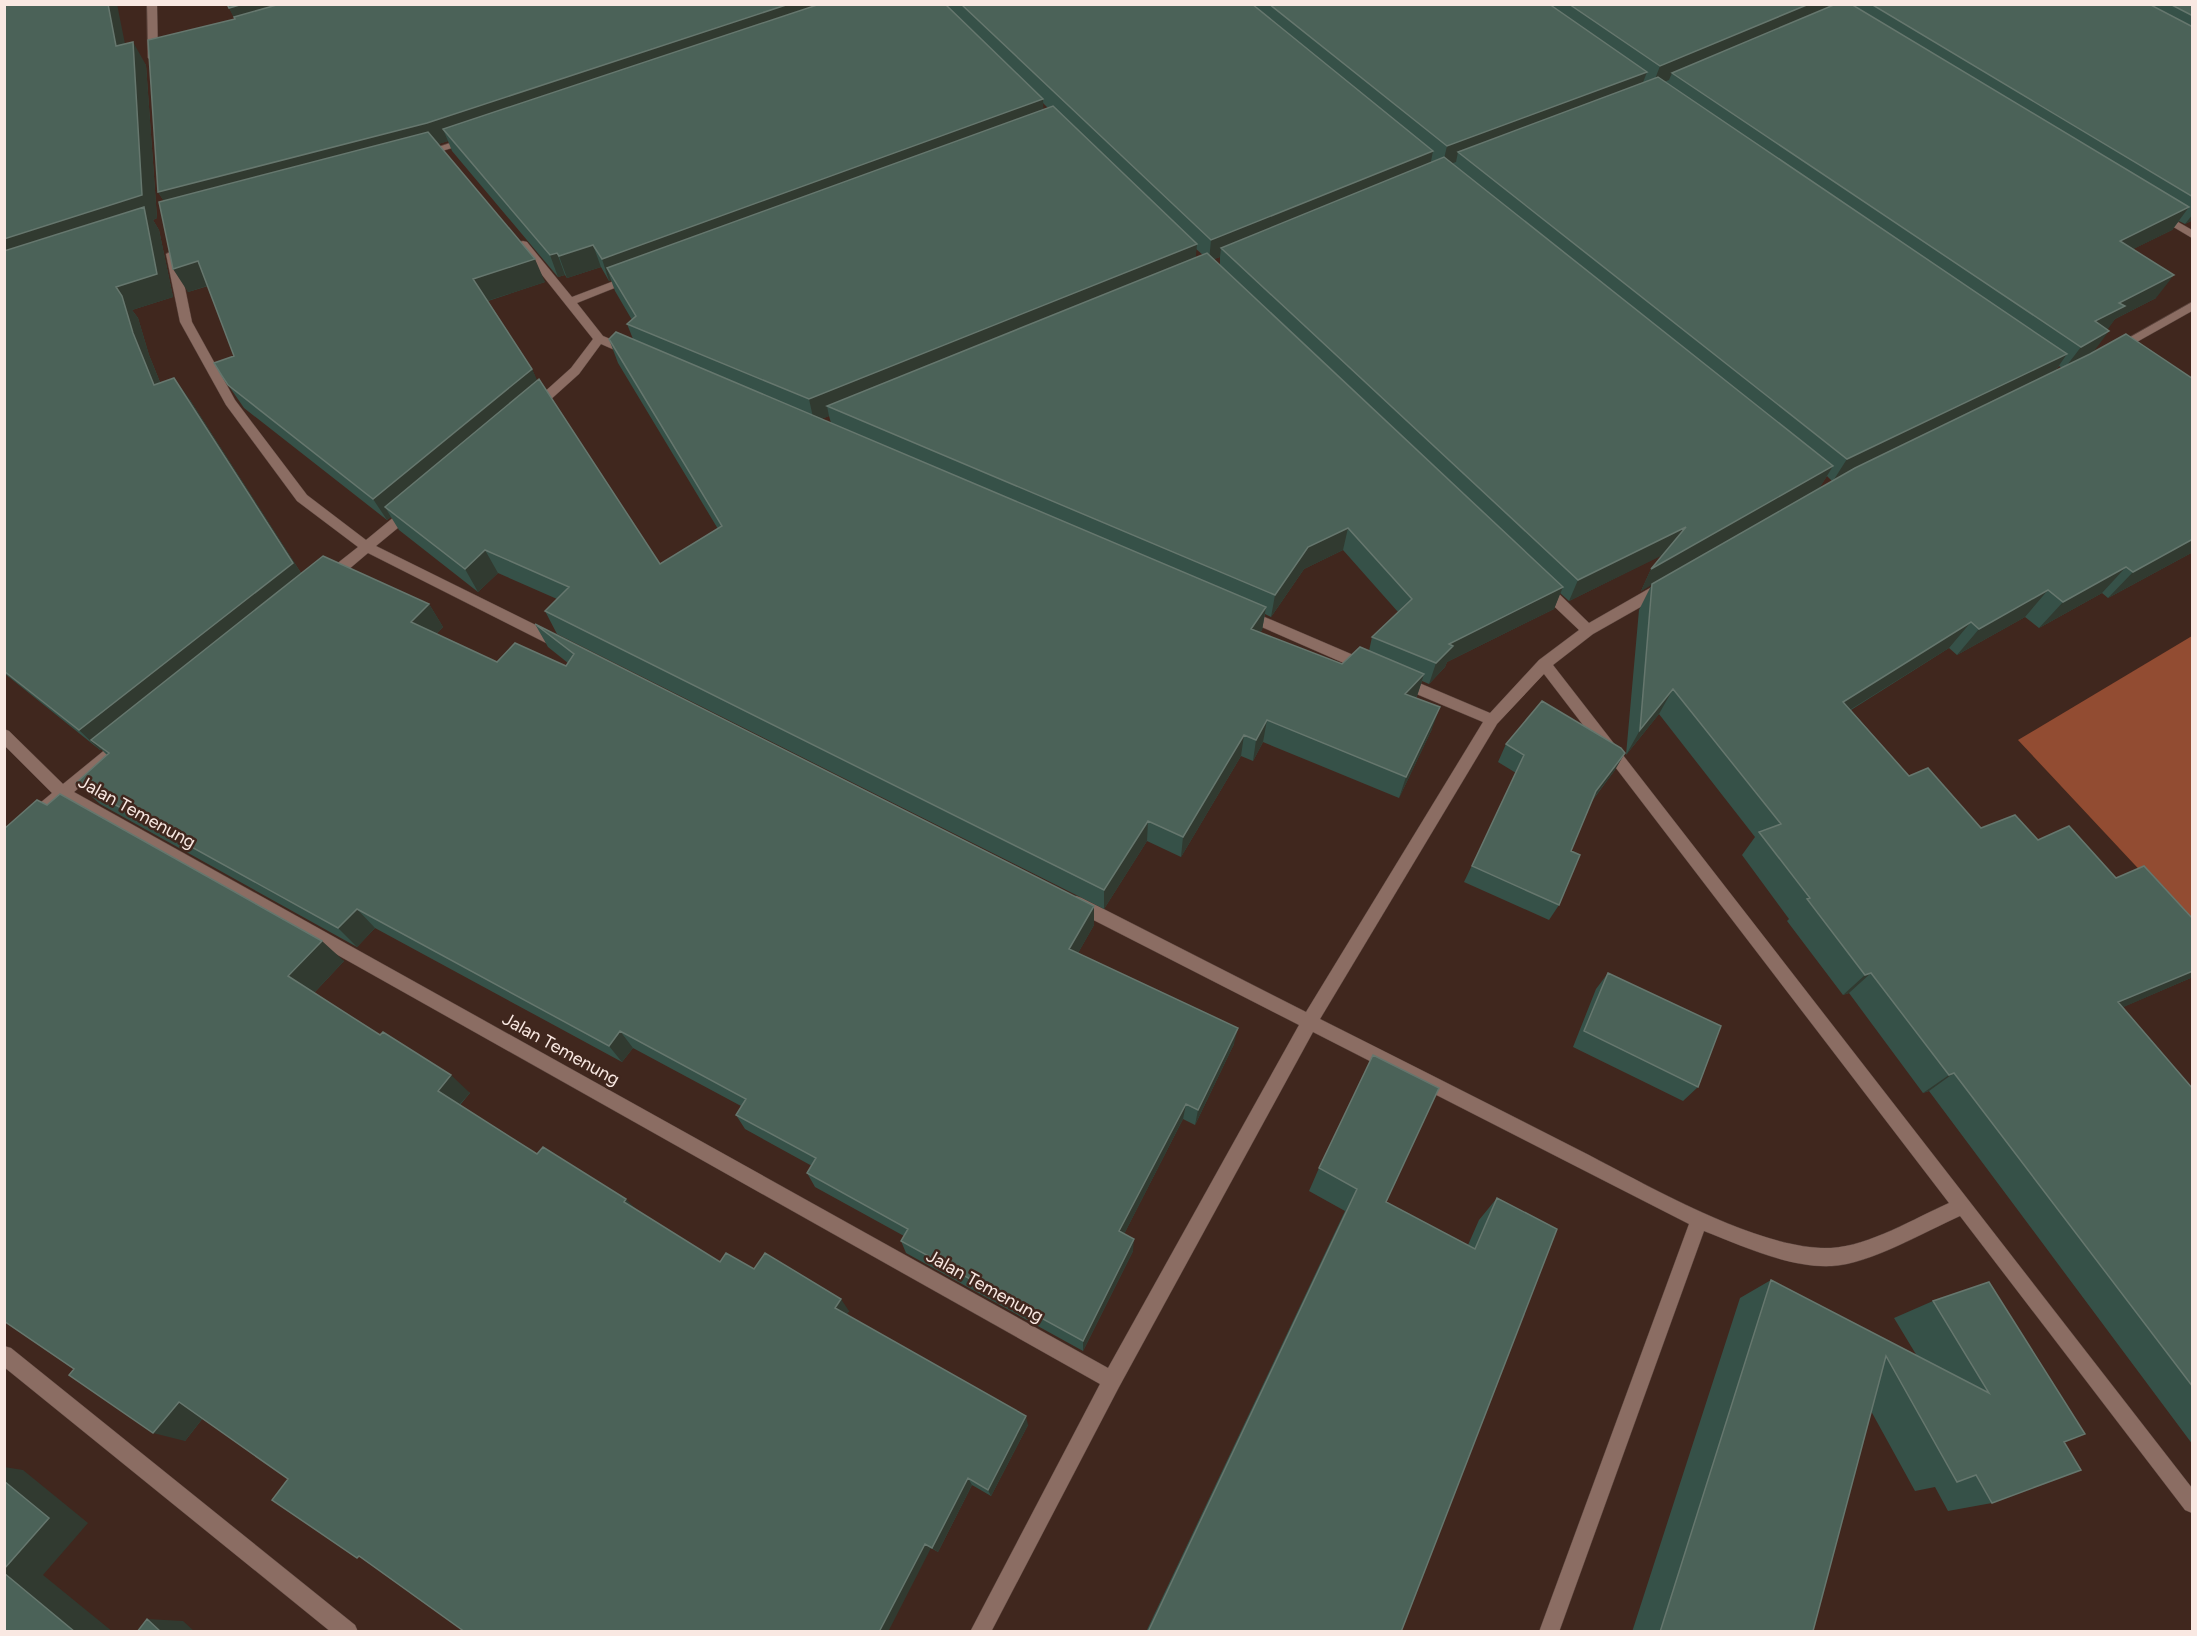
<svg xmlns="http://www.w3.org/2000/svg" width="2197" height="1636" font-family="Figtree,sans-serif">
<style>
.water{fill:#924c32}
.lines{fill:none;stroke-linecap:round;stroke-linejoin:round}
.minor-casing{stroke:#59433c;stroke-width:1}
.minor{fill:#8b6d63;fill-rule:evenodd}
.wall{fill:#365148;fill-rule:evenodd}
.shaded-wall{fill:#313a30}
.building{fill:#4b6258;stroke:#66776e;stroke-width:1.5}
.labels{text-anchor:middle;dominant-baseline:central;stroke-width:5;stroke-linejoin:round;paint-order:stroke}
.street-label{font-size:18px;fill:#f9e8e2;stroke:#40271e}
</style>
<rect width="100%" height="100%" fill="#40271e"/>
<!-- water -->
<path class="water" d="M2192 636V926L2018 740Z"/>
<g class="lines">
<defs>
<path id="minor" d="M147 4H157L158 58 153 61 148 58Z
M468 137 472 138V142L422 157 417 154Z
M2159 211 2192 230V238L2155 216V212Z
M523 241 527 242 572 297 627 276H635L637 279 577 303 603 336 634 349V355H626L601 344 579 374 539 410 535 411 529 407 531 404 571 368 593 339 519 246V242Z
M172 251 178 254 192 322 235 400 307 495 366 540 406 507H416L417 510 416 513 376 546 564 639 566 643 564 647H554L368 553 335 581H325L323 577 325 573 358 547 297 501 226 405 180 322 166 254Z
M2192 302V311L2119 352H2111L2109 349Z
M1544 583 1549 584 1589 623 1657 584H1667L1669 588 1667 592 1593 634 1553 665 2192 1488V1513L2185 1510 1960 1216C1924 1232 1870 1264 1832 1266 1789 1268 1743 1246 1704 1231L1559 1632H1539L1689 1224 1313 1032 1119 1387 991 1632H970L1100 1384 64 801 4 848V833L52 793 4 745V729L9 731 63 784 112 744H122L124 748 122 752 74 792 1108 1368 1299 1025 1070 908 1068 903 1070 898 1076 896 1082 898 1306 1012 1483 722 1395 685 1393 681 1395 677H1405L1490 713 1539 660 1579 630 1539 592 1537 588ZM1544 674 1949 1203C1915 1218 1869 1246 1831 1248 1759 1251 1644 1183 1579 1150 1493 1106 1407 1063 1320 1019L1497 724Z
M1246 609 1372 663 1374 667 1372 671H1362L1241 618 1239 614 1241 610Z
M4 1346 11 1348 355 1625 358 1632H331L4 1367Z"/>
</defs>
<!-- minor casing -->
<use href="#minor" class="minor-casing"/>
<!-- minor -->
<use href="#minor" class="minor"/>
</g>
<!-- wall -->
<path class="wall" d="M4 4 125 44 146 65 157 218 153 220 159 230 173 297 132 310 138 318 149 355 160 382 190 400 301 573 429 604 443 627 436 634 497 662 566 666 568 663 548 647 535 624 1094 925 1078 953 1234 1044 1195 1125 1183 1119 1124 1234 1133 1251 1083 1351 906 1253 901 1241 904 1236 815 1187 807 1173 812 1166 745 1129 736 1115 741 1106 633 1048 622 1062 375 928 357 947 100 804 76 783 107 755 101 749 100 750 4 673Z
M227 4H2193V220L2185 224 2179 221 2172 230 2133 249 2156 298 2115 319 2107 329 2093 352 2193 552 2108 598 2102 593 2039 628 2025 617 1957 655 1949 648 1851 710 1909 776 1981 828 2038 840 2116 878 2193 919V977L2123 1007 2193 1089V1445L1929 1091 1923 1093 1849 993 1843 995 1787 921 1789 919 1742 855 1755 837 1659 714 1626 755 1639 610 1652 584 1641 591 1651 569 1664 554 1569 601 1560 593 1554 609 1447 662 1445 667 1429 684 1422 681 1417 696 1416 698 1432 729 1399 798 1263 742 1253 761 1241 756 1181 857 1147 841 1104 909 557 634 545 611 557 599 498 573 478 592 399 530 391 517 387 520 244 408 222 376 234 356 208 286 188 292 164 201 158 192 235 19ZM1043 103 1048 108 1043 110ZM448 141 452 151 558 277 565 275 567 278 601 267 609 281 611 280 615 291 632 320 627 324 633 339H609L618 363 718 529 660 564 537 381 532 369 488 301 545 282 438 144ZM1196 249 1203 255 1196 258ZM1220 257V265L1214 259ZM2059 366 2062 368 2055 371ZM829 416 831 423 821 419ZM1827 476 1832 481 1819 488ZM1343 550 1398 612 1372 637 1369 651 1342 664 1260 633 1262 630 1265 614 1271 617 1304 569Z
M1506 744 1615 770 1592 801 1571 851 1559 905 1549 920 1464 882 1516 773 1498 762Z
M4 829 344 961 314 993 470 1093 460 1105 537 1154 638 1211 720 1262 754 1269 849 1311 846 1315 1028 1425 991 1496 972 1485 938 1552 931 1548 288 1479 203 1418 185 1441 74 1369Z
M1608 973 1698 1087 1683 1101 1573 1047 1596 989Z
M1319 1168 1386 1202 1468 1245 1479 1220 1497 1198 1401 1632H1146L1345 1211 1309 1191Z
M1771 1280 1917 1356 1894 1318 1933 1301 2064 1442 1992 1503 1948 1511 1935 1487 1915 1491 1871 1411 1813 1631 1814 1632H1632L1740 1298Z"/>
<!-- shaded-wall -->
<path class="shaded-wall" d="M108 4H117L130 69 116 46Z
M243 4H336L240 30 229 8Z
M789 4H858L443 129 448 141 436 145 172 214 158 192Z
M1809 4H1829L1823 16 1672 73 1669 80 1652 87 1660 66Z
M133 42 146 65 157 218 153 220 159 230 173 297 132 310 138 318 149 355 170 407 4 267V239Z
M1647 72 1639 93 1458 152 1456 162 1442 167 1447 146Z
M1043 99 1044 121 607 268 611 280 609 281 602 259Z
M1433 151 1429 172 1221 248 1220 257 1209 261 1211 240Z
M2189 207 2172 230 2103 264 2120 241Z
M2193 214V220L2185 224Z
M1197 244 1195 267 827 406 829 416 814 422 809 399Z
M593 245 601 267 567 278 559 256Z
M557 253 565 275 558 277 550 255Z
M535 259 545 282 484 302 473 279Z
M198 261 213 284 188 292 173 269Z
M2174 275 2156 298 2115 319 2108 329 2078 344 2095 321 2119 303Z
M2109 331 2092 354 2064 369 2081 347Z
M2067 354 2051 377 1833 481 1847 459Z
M532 369 542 391 385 507 391 517 387 520 373 499Z
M174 378 190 400 308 584 91 740 101 749 100 750 79 730Z
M1833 466 1819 489 1641 591 1651 569Z
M1686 527 1675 549 1569 601 1578 580Z
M1348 528 1343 550 1304 569 1271 617 1275 595 1308 547Z
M2193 539V552L2108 598 2133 572Z
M485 550 498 573 478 592 465 569Z
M2126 567 2102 593 2039 628 2063 602Z
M1563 587 1554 609 1447 662 1445 667 1429 684 1436 663 1449 644Z
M2048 590 2025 617 1957 655 1979 629Z
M429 604 443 627 425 645 411 622Z
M1266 607 1262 630 1248 652 1251 629Z
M1971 622 1949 648 1824 726 1843 702Z
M1424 674 1417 696 1399 715 1405 694Z
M1673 689 1659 714 1626 755 1640 730Z
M1440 707 1432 729 1399 798 1406 777Z
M1267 720 1263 742 1253 761 1256 740Z
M1244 735 1241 756 1181 857 1183 837Z
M1625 753 1615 770 1586 808 1596 791Z
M1148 821 1147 841 1104 909V890Z
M1094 906V925L1070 967 1069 949Z
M357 909 375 928 357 947 338 928Z
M322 941 344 961 311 996 288 976Z
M2193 971V977L2089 1022 2118 1002Z
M1871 973 1849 993 1843 995 1865 975Z
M1238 1028 1234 1044 1195 1125 1198 1110Z
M620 1031 633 1048 622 1062 609 1046Z
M1954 1073 1929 1091 1923 1093 1949 1075Z
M451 1075 470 1093 457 1107 438 1091Z
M1186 1104 1183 1119 1119 1244V1231Z
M626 1199 641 1214 624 1202Z
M1134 1239 1133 1251 1083 1351V1341Z
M841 1299 849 1311 843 1320 835 1308Z
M179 1402 209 1410 185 1441 153 1433Z
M1026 1416 1028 1425 991 1496 988 1490Z
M4 1467 23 1470 88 1523 43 1575 113 1632H75L4 1573Z
M968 1478 972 1485 938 1552 932 1548Z
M925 1544 931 1548 888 1632H879Z
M147 1619 183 1621 195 1632H161Z"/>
<!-- building -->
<path class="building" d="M4 4H108L116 46 133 42 142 195 4 239Z
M227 4H243L229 8Z
M280 4H789L427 123 158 192 148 40 235 19 234 17Z
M820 4H945L1043 99 602 259 593 245 559 256 557 253 550 255 443 129Z
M961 4H1252L1433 151 1211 240Z
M1269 4H1549L1647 72 1447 146Z
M1569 4H1809L1660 66Z
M1836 4H1851L2189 207 2120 241 2174 275 2119 303 2125 306 2095 321 2109 331 2081 347 1672 73Z
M1871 4H2149L2193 27V197Z
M2170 4H2193V16Z
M1658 77 2067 354 1847 459 1458 152Z
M1053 106 1197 244 809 399 627 324 636 316 607 268Z
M428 132 535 259 473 279 532 369 373 499 228 385 222 376 214 363 234 356 198 261 173 269 159 202Z
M1444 157 1833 466 1651 569 1686 527 1578 580 1221 248Z
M144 207 157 274 116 287 122 296 133 333 154 385 174 378 293 563 79 730 4 671V251Z
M1207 253 1563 587 1449 644 1453 646 1436 663 1372 637 1412 599 1348 528 1308 547 1275 595 827 406Z
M616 332 1266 607 1251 629 1342 664 1360 647 1424 674 1405 694 1440 707 1406 777 1267 720 1256 740 1244 735 1183 837 1148 821 1104 890 545 611 569 587 485 550 465 569 385 507 539 379 660 564 722 526 609 339Z
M2126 334 2193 379V539L2133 572 2126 567 2063 602 2048 590 1979 629 1971 622 1843 702 1909 776 1928 768 1981 828 2015 815 2038 840 2069 826 2116 878 2144 866 2193 919V971L2118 1002 2193 1089V1387L1954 1073 1949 1075 1871 973 1865 975 1807 899 1810 898 1759 832 1781 824 1673 689 1640 730 1652 584 1855 468 2090 354Z
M323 556 429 604 411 622 497 662 515 643 566 666 574 654 535 624 1094 906 1069 949 1238 1028 1198 1110 1186 1104 1119 1231 1134 1239 1083 1341 901 1241 908 1229 807 1173 816 1158 736 1115 746 1099 620 1031 609 1046 357 909 338 928 76 783 109 753 91 740Z
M1542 701 1621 748 1625 753 1596 791 1571 851 1580 855 1559 905 1472 866 1524 755 1506 744Z
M60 794 322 941 288 976 380 1035 383 1032 451 1075 438 1091 537 1154 543 1147 626 1199 624 1202 720 1262 726 1253 754 1269 765 1253 841 1299 835 1308 1026 1416 988 1490 968 1478 932 1548 925 1544 879 1632H465L359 1556 357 1558 272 1500 288 1479 179 1402 153 1433 69 1375 74 1369 4 1321V829L37 800 47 805Z
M1608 973 1721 1026 1698 1087 1584 1031Z
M1373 1055 1439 1088 1386 1202 1475 1249 1497 1198 1557 1229 1401 1632H1148L1357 1189 1319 1168Z
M1771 1280 1989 1393 1933 1301 1989 1282 2085 1434 2064 1442 2081 1470 1992 1503 1976 1475 1957 1482 1886 1356 1813 1631 1814 1632H1660Z
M4 1481 49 1518 4 1569Z
M4 1573 75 1632H4Z
M147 1619 161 1632H137Z"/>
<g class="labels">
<!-- street labels -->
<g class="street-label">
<text transform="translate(137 812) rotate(29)">Jalan Temenung</text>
<text transform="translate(561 1049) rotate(29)">Jalan Temenung</text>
<text transform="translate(985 1286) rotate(29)">Jalan Temenung</text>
</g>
</g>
<!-- border -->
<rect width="2197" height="1636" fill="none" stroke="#f9e8e2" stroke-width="12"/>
</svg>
